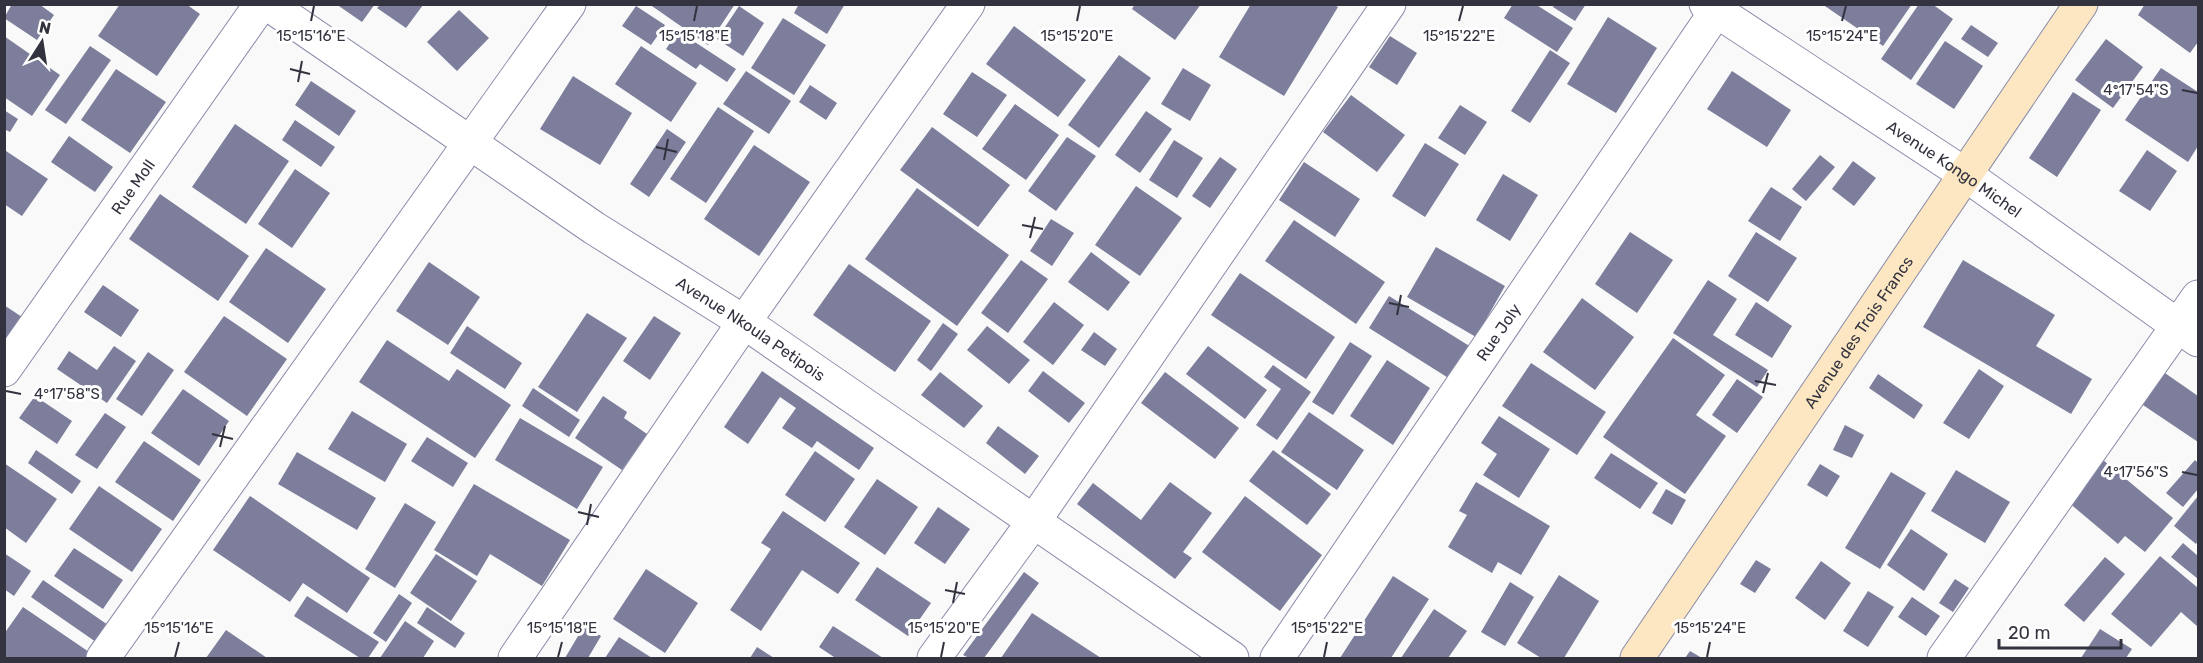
<svg xmlns="http://www.w3.org/2000/svg" width="2203" height="663" font-family="Rubik,sans-serif">
<style>
.building{fill:#7c7e9b}
.lines{fill:none;stroke-linecap:round;stroke-linejoin:round}
.street-casing{stroke:#898ca8;stroke-width:35}
.secondary-casing{stroke:#898ca8;stroke-width:35}
.street{stroke:#fff;stroke-width:33}
.secondary{stroke:#fde6c2;stroke-width:33}
.ticks{fill:none;stroke:#32333f;stroke-width:2}
.labels{text-anchor:middle;dominant-baseline:central;stroke-width:6;stroke-linejoin:round;paint-order:stroke}
.street-label{font-size:16px;fill:#32333f;stroke:#fff}
.ticks-label{font-size:15px;text-anchor:middle;fill:#32333f;stroke:#fff;stroke-width:6;stroke-linejoin:round;paint-order:stroke}
</style>
<rect width="100%" height="100%" fill="#f9f9f9"/>
<!-- building -->
<path class="building" d="M12 4H39L54 15 37 40 4 18Z
M120 4H186L200 14 157 76 98 36Z
M336 4H375L362 22Z
M649 4H735L708 45Z
M799 4H845L827 34 794 13Z
M1135 4H1201L1175 40 1132 9Z
M1251 4H1333L1338 7 1284 96 1219 57Z
M1513 4H1535L1573 28 1557 52 1504 18Z
M1554 4H1586L1575 21 1553 7Z
M1822 4H1912L1883 46Z
M1919 4H1932L1953 19 1911 80 1881 59Z
M2145 4H2198V42L2190 53 2138 15Z
M380 5H423L406 28 377 8Z
M636 6 665 25 651 45 622 26Z
M739 6 764 23 743 56 717 39Z
M459 10 489 38 457 71 427 42Z
M1608 17 1657 48 1616 113 1567 84Z
M783 18 826 45 794 95 751 68Z
M1971 25 1998 43 1988 57 1961 39Z
M1014 26 1086 80 1058 117 986 64Z
M678 31 736 69 727 82 700 64 696 69 666 49Z
M4 36 60 75 32 116 4 97Z
M1390 36 1417 53 1397 85 1369 67Z
M2106 39 2143 67 2113 108 2075 80Z
M1945 41 1983 66 1954 109 1916 84Z
M90 46 111 60 66 124 45 110Z
M641 46 697 83 671 122 615 84Z
M1550 50 1570 63 1530 123 1511 111Z
M1119 55 1151 78 1099 148 1068 125Z
M1183 68 1211 85 1190 121 1161 104Z
M2161 68 2198 92V146L2188 162 2125 120Z
M116 69 166 102 130 153 81 120Z
M746 71 791 101 769 134 723 104Z
M1732 71 1791 110 1767 147 1707 109Z
M972 72 1007 95 977 137 943 114Z
M573 76 632 113 600 165 540 129Z
M311 81 356 111 339 136 295 105Z
M810 85 837 103 826 120 799 102Z
M2073 92 2101 110 2057 177 2029 158Z
M1351 95 1405 135 1377 172 1323 132Z
M1015 104 1059 135 1026 180 982 149Z
M1460 105 1487 122 1465 155 1438 138Z
M718 107 754 131 706 203 670 179Z
M4 110 18 119 10 132 4 129Z
M1146 111 1172 129 1140 173 1115 155Z
M295 120 335 147 321 167 282 140Z
M235 124 289 161 246 224 192 187Z
M932 127 1010 185 978 227 900 170Z
M667 129 686 142 649 197 630 184Z
M69 136 113 167 95 192 51 162Z
M1067 137 1096 156 1056 211 1028 191Z
M1174 140 1203 158 1177 198 1149 180Z
M1425 143 1459 164 1425 217 1392 196Z
M754 145 810 182 759 256 704 219Z
M2147 150 2177 171 2150 211 2119 191Z
M6 151 48 179 22 216 4 204Z
M1820 155 1835 167 1806 201 1792 189Z
M1220 157 1237 169 1210 208 1192 196Z
M1853 161 1876 178 1854 206 1832 189Z
M1304 162 1360 199 1335 237 1279 200Z
M295 169 330 193 292 248 258 224Z
M1503 174 1538 195 1510 241 1476 220Z
M1136 186 1182 218 1140 276 1095 245Z
M1771 187 1802 207 1780 241 1748 221Z
M917 188 1009 255 957 326 865 259Z
M160 194 249 256 218 301 129 239Z
M1051 219 1074 233 1052 266 1030 251Z
M1294 220 1385 282 1356 324 1265 261Z
M1630 232 1673 260 1637 313 1595 284Z
M1756 232 1797 258 1768 302 1728 276Z
M1436 247 1505 286 1476 337 1407 297Z
M266 248 326 289 288 343 229 302Z
M1091 252 1130 282 1108 311 1068 282Z
M1021 260 1048 279 1008 333 981 313Z
M1963 260 2055 315 2036 346 2092 379 2071 414 1923 327Z
M429 262 480 297 448 345 396 311Z
M849 264 931 321 895 372 813 315Z
M1240 273 1335 337 1306 379 1211 315Z
M1708 280 1737 299 1713 335 1768 370 1757 387 1673 333Z
M103 285 139 310 121 337 84 312Z
M1389 296 1471 347 1450 379 1369 328Z
M1582 298 1634 337 1595 390 1543 352Z
M1054 302 1084 325 1053 365 1023 342Z
M1756 302 1792 326 1772 358 1735 335Z
M4 305 25 319 4 349Z
M587 313 627 338 577 412 538 387Z
M224 316 287 359 247 416 184 372Z
M654 316 681 333 650 380 623 361Z
M943 323 958 334 931 371 917 360Z
M467 326 522 363 505 389 450 353Z
M987 326 1030 360 1009 384 967 350Z
M1094 332 1117 349 1105 366 1081 350Z
M1673 338 1725 375 1696 415 1726 436 1685 494 1603 437Z
M387 340 449 381 457 369 511 405 475 458 359 382Z
M1350 342 1372 356 1333 415 1312 402Z
M114 346 136 361 107 403 57 369 69 351 97 370Z
M1208 346 1267 390 1245 419 1186 374Z
M148 352 174 370 142 416 116 399Z
M1387 360 1430 388 1393 445 1350 416Z
M1531 363 1606 412 1577 455 1502 406Z
M1273 365 1311 392 1277 440 1256 425 1281 389 1264 377Z
M1979 369 2004 386 1969 439 1943 423Z
M762 371 874 448 859 470 817 441 812 448 782 428 796 408 780 397 748 444 724 427Z
M1043 371 1085 403 1069 423 1028 391Z
M2162 371 2198 396V442L2140 403Z
M940 372 983 406 964 428 921 395Z
M1165 372 1239 428 1215 459 1141 403Z
M1878 374 1923 405 1914 419 1869 388Z
M1737 379 1763 397 1737 433 1712 415Z
M533 388 580 420 569 437 522 406Z
M183 389 229 421 199 466 151 433Z
M35 396 72 421 57 444 19 418Z
M603 396 627 412 624 418 647 434 622 470 575 438Z
M352 411 407 444 385 482 328 449Z
M1309 412 1364 450 1337 490 1281 452Z
M105 413 126 427 97 469 75 455Z
M1499 416 1550 449 1519 498 1483 475 1497 454 1481 443Z
M520 418 603 467 577 509 495 460Z
M1845 425 1864 435 1852 458 1833 450Z
M998 426 1039 456 1025 474 986 443Z
M427 437 468 463 453 487 411 461Z
M144 441 201 480 173 521 115 482Z
M36 450 81 481 72 494 28 463Z
M1273 450 1331 494 1307 525 1249 481Z
M815 451 855 479 825 522 785 495Z
M297 452 376 498 357 530 278 484Z
M1611 453 1658 483 1640 509 1594 478Z
M2103 460 2173 518 2145 552 2125 536 2118 544 2068 502Z
M2195 460 2198 463V489L2183 507 2166 493Z
M4 463 57 499 26 543 4 527Z
M1820 464 1840 476 1827 497 1807 485Z
M1956 470 2010 502 1985 543 1931 511Z
M1891 472 1926 493 1880 569 1845 548Z
M877 479 918 507 885 555 844 527Z
M1170 482 1212 513 1183 552 1192 558 1175 579 1077 504 1093 483 1141 520Z
M1476 482 1550 526 1521 575 1498 562 1492 573 1448 547 1467 515 1459 511Z
M474 484 570 540 542 586 490 554 477 576 434 550Z
M99 486 162 529 132 572 69 529Z
M1666 489 1686 500 1672 525 1652 513Z
M250 496 370 578 347 613 303 583 290 602 213 550Z
M1245 496 1322 555 1280 611 1202 552Z
M2198 496V541L2196 544 2174 526Z
M405 503 436 522 395 588 365 569Z
M938 507 970 529 945 564 914 543Z
M783 511 860 563 838 594 802 570 761 631 730 610 771 549 761 543Z
M1911 529 1948 554 1924 591 1887 565Z
M2183 543 2198 556V579L2171 557Z
M74 548 123 580 103 609 54 576Z
M4 553 31 571 14 596 4 589Z
M436 554 477 581 451 621 410 593Z
M2160 556 2198 588V627L2181 612 2151 647 2111 614Z
M2105 557 2125 574 2084 622 2064 605Z
M1756 560 1771 569 1755 593 1740 584Z
M1821 561 1851 583 1825 620 1795 598Z
M877 567 931 603 908 636 855 600Z
M646 569 698 603 665 653 613 619Z
M1024 572 1039 583 984 658H969L963 655Z
M1559 575 1599 601 1564 658H1541L1517 643Z
M1393 576 1429 599 1391 658H1340Z
M1955 579 1969 588 1953 612 1939 603Z
M43 580 108 625 96 642 31 597Z
M1510 582 1534 597 1505 646 1481 632Z
M1868 591 1894 607 1868 647 1843 631Z
M399 594 412 603 386 642 373 633Z
M307 596 379 642 368 658H360L294 616Z
M1912 597 1940 616 1926 636 1898 617Z
M23 607 92 654 89 658H4V634Z
M427 607 465 633 455 648 417 623Z
M1434 609 1467 631 1448 658H1401Z
M1032 613 1101 658H1001Z
M405 621 434 641 423 658H380Z
M584 626 601 636 588 658H565Z
M833 626 883 658H833L834 657 819 647Z
M2100 629 2132 649 2126 658H2081Z
M226 630 267 658H206Z
M619 637 652 658H605Z
M757 647 774 658H750Z
M1690 651 1702 658H1685Z"/>
<g class="lines">
<defs>
<g id="street">
<path id="s1" d="M268 4 594 228 744 322 1232 658"/>
<path id="s2" d="M1706 4 1966 175 2198 340"/>
<path id="s3" d="M4 370 261 4"/>
<path d="M103 658 569 4"/>
<path d="M515 658 744 322 968 4"/>
<path d="M934 658 1034 521 1389 4"/>
<path id="s4" d="M1277 658 1721 4"/>
<path d="M1944 658 2198 297"/>
</g>
<g id="secondary">
<path id="s5" d="M1637 658 2081 4"/>
</g>
</defs>
<!-- street casing -->
<use href="#street" class="street-casing"/>
<!-- secondary casing -->
<use href="#secondary" class="secondary-casing"/>
<!-- street -->
<use href="#street" class="street"/>
<!-- secondary -->
<use href="#secondary" class="secondary"/>
</g>
<!-- ticks -->
<path class="ticks" d="M311 21 314 6M694 21 697 6M1077 21 1080 6M1459 21 1463 6M1842 21 1846 6M290 69 310 74M298 82 302 61M2182 90 2197 93M656 147 677 152M664 160 668 139M1022 225 1043 229M1030 238 1035 217M1389 303 1409 307M1397 315 1401 295M1755 381 1776 385M6 391 21 394M1763 393 1768 373M212 434 233 439M220 447 225 426M2182 472 2197 475M578 512 599 517M587 525 591 504M945 590 965 594M953 603 957 582M175 657 179 642M558 657 562 642M941 657 944 642M1324 657 1327 642M1707 657 1710 642"/>
<g class="labels">
<!-- street labels -->
<g class="street-label">
<text stroke="none"><textPath href="#s2" startOffset="298">Avenue Kongo Michel</textPath></text>
<text stroke="none"><textPath href="#s3" startOffset="224">Rue Moll</textPath></text>
<text stroke="none"><textPath href="#s1" startOffset="582">Avenue Nkoula Petipois</textPath></text>
<text stroke="none"><textPath href="#s4" startOffset="394">Rue Joly</textPath></text>
<text stroke="none"><textPath href="#s5" startOffset="394">Avenue des Trois Francs</textPath></text>
</g>
</g>
<g class="ticks-label">
<text x="311" y="41">15°15'16"E</text>
<text x="694" y="41">15°15'18"E</text>
<text x="1077" y="41">15°15'20"E</text>
<text x="1459" y="41">15°15'22"E</text>
<text x="1842" y="41">15°15'24"E</text>
<text x="2136" y="95">4°17'54"S</text>
<text x="67" y="399">4°17'58"S</text>
<text x="2136" y="477">4°17'56"S</text>
<text x="179" y="633">15°15'16"E</text>
<text x="562" y="633">15°15'18"E</text>
<text x="944" y="633">15°15'20"E</text>
<text x="1327" y="633">15°15'22"E</text>
<text x="1710" y="633">15°15'24"E</text>
</g>
<!-- border -->
<rect width="2203" height="663" fill="none" stroke="#32333f" stroke-width="12"/>
<!-- north arrow -->
<g transform="translate(42 42) rotate(12)" stroke="#ffffff" stroke-width="4.5" paint-order="stroke">
<path d="M0-4.5L10 22L0 15L-10 22Z" fill="#32333f"/>
<text y="-9" font-size="16" font-weight="bold" text-anchor="middle" fill="#32333f">N</text>
</g>
<!-- scale -->
<path d="M1999 639v9h122v-9" fill="none" stroke="#32333f" stroke-width="3"/>
<text x="2008" y="639" font-size="18" fill="#32333f" stroke="#ffffff" stroke-width="4.5" paint-order="stroke">20 m</text>
</svg>
